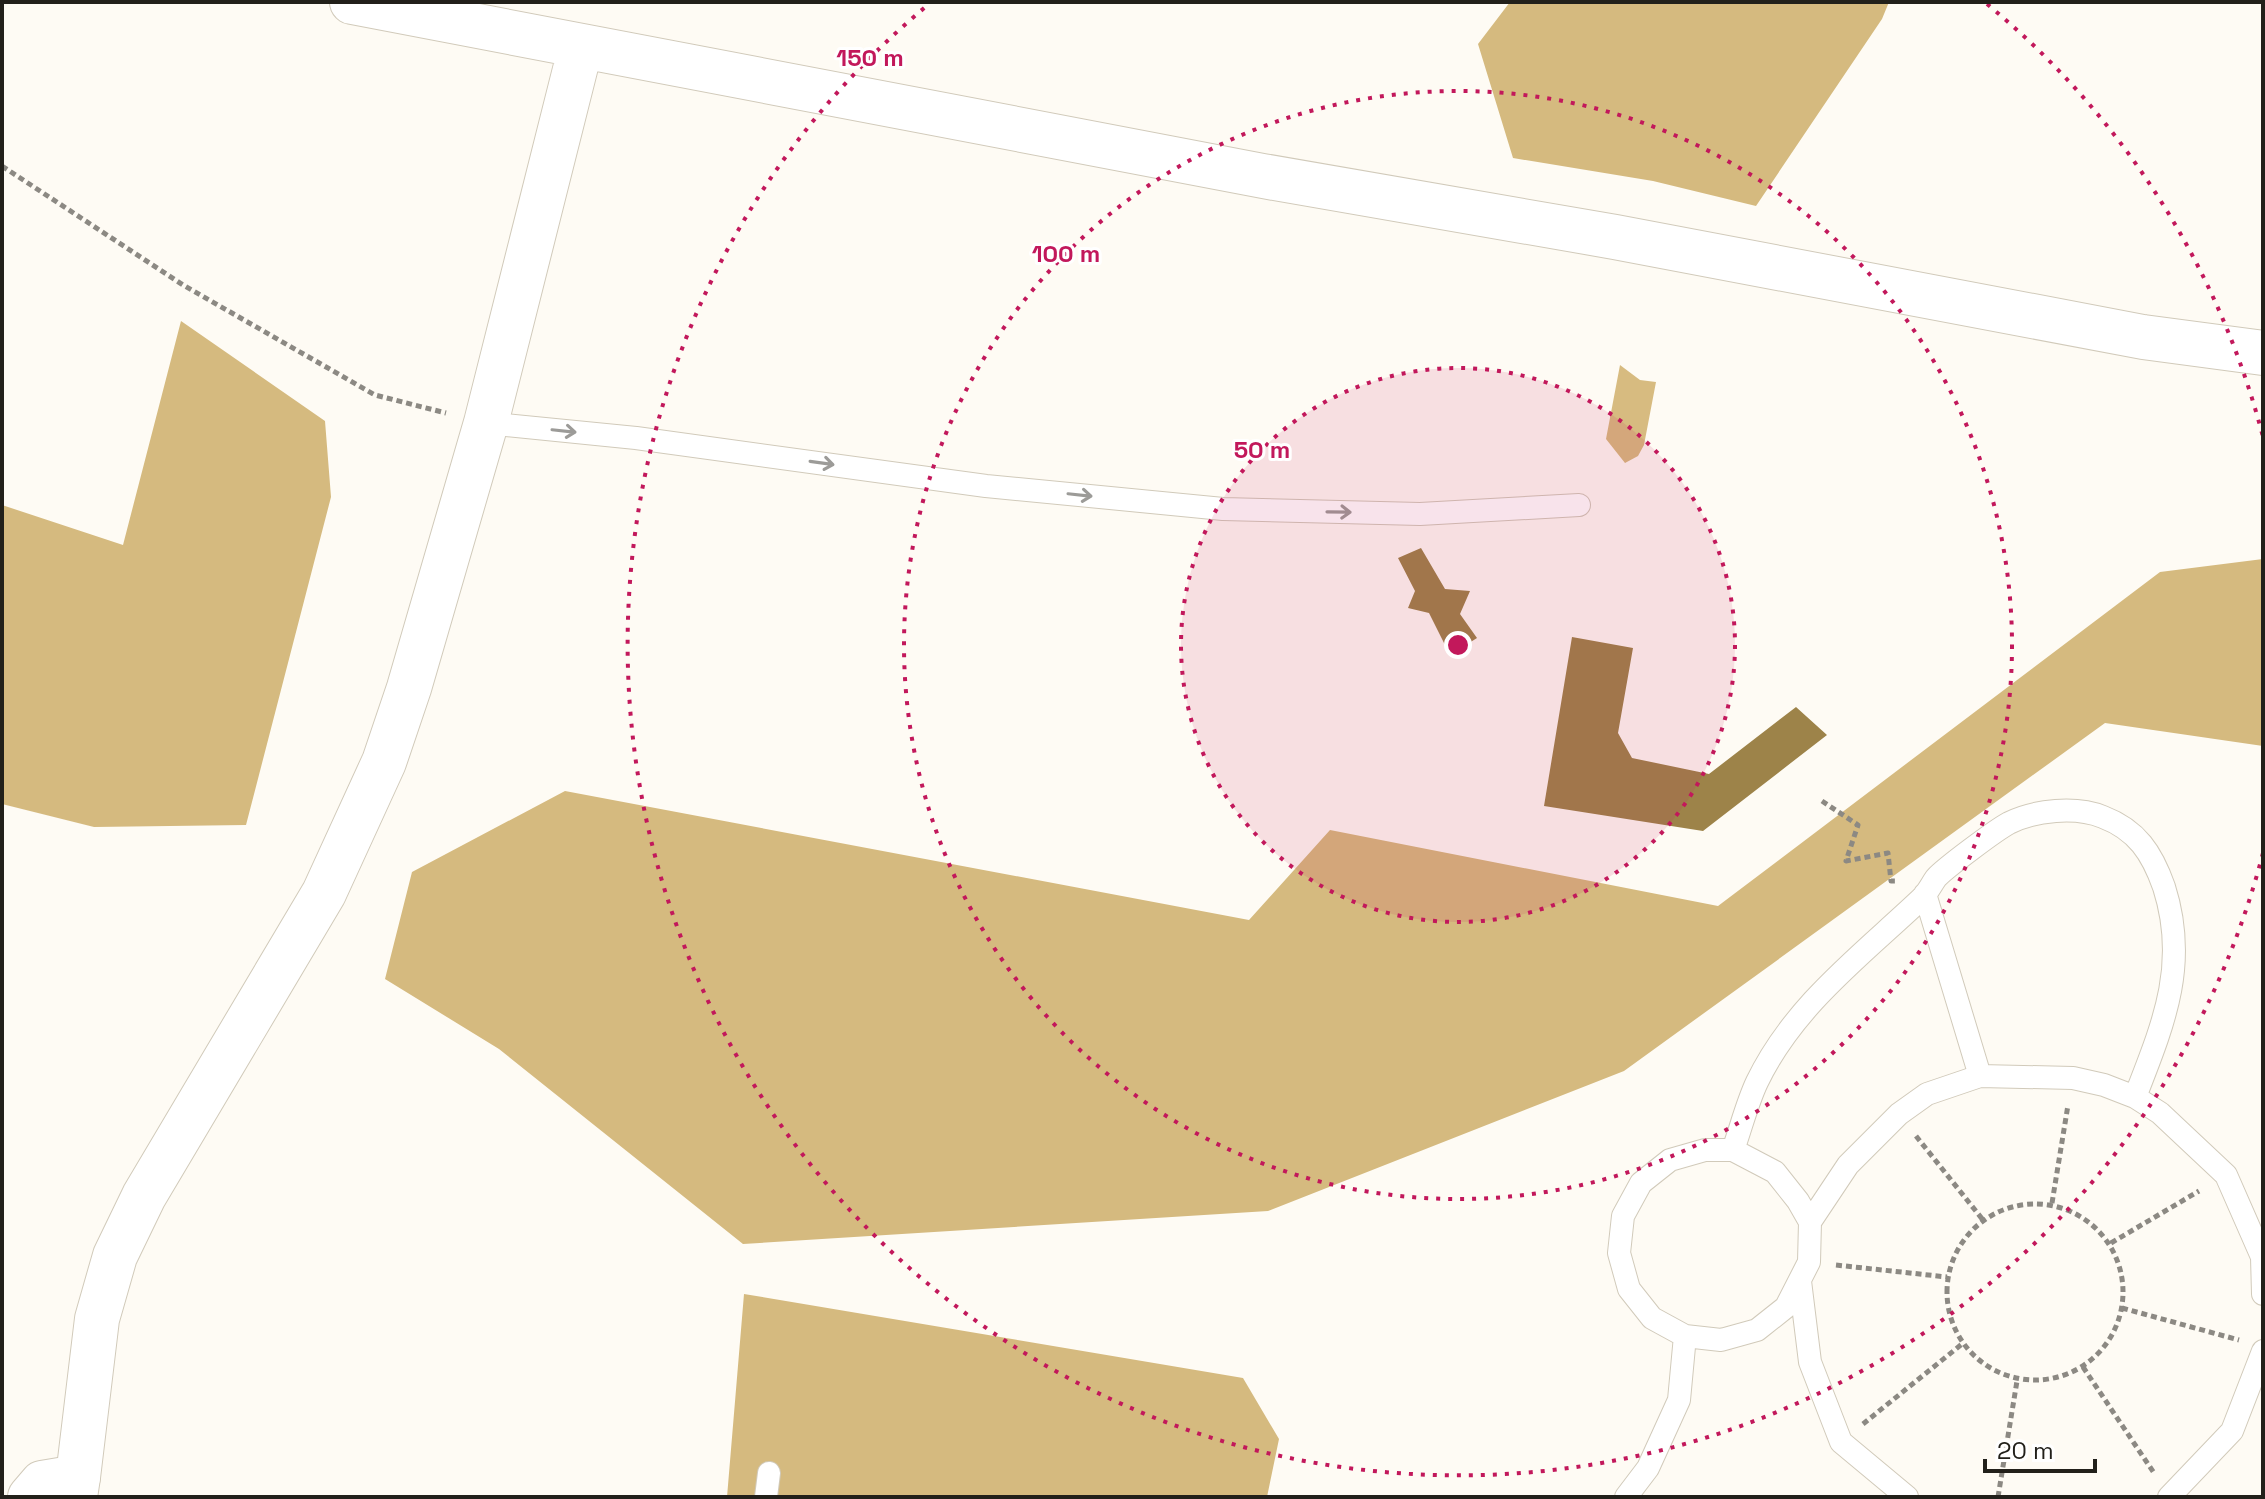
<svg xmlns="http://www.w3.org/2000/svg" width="2265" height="1499" font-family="'Space Grotesk',sans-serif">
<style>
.forest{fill:#d5ba7f}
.water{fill:#d7bb80}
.building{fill:#9d8349}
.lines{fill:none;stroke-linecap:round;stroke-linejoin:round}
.service-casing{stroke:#d1caba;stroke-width:24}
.minor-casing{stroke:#d1caba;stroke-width:46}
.tertiary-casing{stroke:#d1caba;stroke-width:46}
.path{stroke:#8c8983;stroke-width:5;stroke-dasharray:6 4;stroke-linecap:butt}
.service{stroke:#fff;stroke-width:22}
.minor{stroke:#fff;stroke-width:44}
.tertiary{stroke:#fff;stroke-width:44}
.oneway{stroke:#9c9b98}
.ring{fill:none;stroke:#c2185b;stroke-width:4;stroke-dasharray:4 8}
.centre{fill:#c2185b;stroke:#fff;stroke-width:4}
.ring-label{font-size:24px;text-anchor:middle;font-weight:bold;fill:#c2185b;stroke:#fff;stroke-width:6;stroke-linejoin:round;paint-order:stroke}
</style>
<rect width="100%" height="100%" fill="#fefbf4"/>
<!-- forest -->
<path class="forest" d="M1510 2H1889L1882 19 1756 206 1653 181 1513 158 1478 44Z
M181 321 325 421 331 497 246 825 94 827 2 804V505L123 545Z
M2263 559V746L2105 723 1624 1071 1268 1211 743 1244 499 1049 385 979 412 872 565 791 1249 920 1330 830 1718 906 2160 572Z
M744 1294 1243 1378 1279 1439 1267 1497H727Z"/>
<!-- water -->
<path class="water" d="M1620 365 1640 380 1656 382 1644 445 1638 456 1625 463 1606 439Z"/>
<!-- building -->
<path class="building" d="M1421 548 1445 589 1470 591 1460 614 1477 638 1450 655 1429 613 1408 608 1415 591 1398 558Z
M1572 637 1633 648 1618 733 1632 758 1709 774 1796 707 1827 735 1703 831 1544 806Z"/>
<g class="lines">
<defs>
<path id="service" d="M486 423 636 438 986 486 1223 509 1420 514 1579 505
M1925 894 1980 1076
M1705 1150H1733L1775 1172 1798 1201 1810 1222 1809 1262 1786 1307 1757 1330 1721 1340 1685 1336 1652 1318 1629 1289 1619 1253 1623 1216 1641 1183 1670 1160Z
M1733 1150C1741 1128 1747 1103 1757 1082 1794 1005 1862 955 1922 898 1928 892 1931 885 1936 878 1945 868 1996 830 2009 823 2035 810 2076 806 2103 817 2137 830 2152 853 2164 887 2189 965 2163 1025 2135 1097
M1810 1222 1848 1165 1899 1114 1927 1094 1980 1076 2073 1078 2104 1085 2135 1097 2160 1113 2226 1175 2262 1257 2263 1294
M1800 1281 1810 1362 1841 1442 1907 1497
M766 1497 769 1473
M1626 1497 1648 1468 1679 1400 1685 1336
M2169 1497 2232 1431 2263 1351"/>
<path id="minor" d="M30 1497 42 1483 78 1477 75 1497"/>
<path id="tertiary" d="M352 2 1263 176 1615 237 2143 337 2263 353
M78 1477 97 1319 115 1256 144 1196 324 893 384 762 409 688 486 423 581 46"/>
</defs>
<!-- service casing -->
<use href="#service" class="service-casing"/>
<!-- minor casing -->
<use href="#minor" class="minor-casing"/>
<!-- tertiary casing -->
<use href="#tertiary" class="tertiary-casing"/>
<!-- path -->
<path class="path" d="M2 166 183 285 375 395 446 413
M1822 801 1858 825 1846 861 1888 853 1891 881H1897
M1916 1136 1983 1220
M2052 1203 2068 1105
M1947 1292a88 88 0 1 1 176 0a88 88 0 1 1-176 0Z
M2111 1243 2199 1191
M1836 1265 1947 1277
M2122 1308 2239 1340
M2083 1367 2154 1473
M1863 1424 1962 1344
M1998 1497 2017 1381"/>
<!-- service -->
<use href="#service" class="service"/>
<!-- minor -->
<use href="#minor" class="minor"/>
<!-- tertiary -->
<use href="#tertiary" class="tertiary"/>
</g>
<!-- one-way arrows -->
<defs><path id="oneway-shaft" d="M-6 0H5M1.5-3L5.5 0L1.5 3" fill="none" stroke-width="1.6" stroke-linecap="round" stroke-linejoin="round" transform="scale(2)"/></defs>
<g class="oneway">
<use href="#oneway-shaft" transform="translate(564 431) rotate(6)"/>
<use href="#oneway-shaft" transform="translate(822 463) rotate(8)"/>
<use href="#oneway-shaft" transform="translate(1080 495) rotate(6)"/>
<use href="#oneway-shaft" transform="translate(1339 512) rotate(1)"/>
</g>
<!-- distance rings -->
<circle cx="1458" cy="645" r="277" fill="#c2185b" fill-opacity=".12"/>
<g class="ring">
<circle cx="1458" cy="645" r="277"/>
<circle cx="1458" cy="645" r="554"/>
<path d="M2263 853A831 831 0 1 1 929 4M1987 4A831 831 0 0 1 2263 437"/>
</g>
<circle cx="1458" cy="645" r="12" class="centre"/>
<g class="ring-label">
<text x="870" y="66">150 m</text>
<text x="1066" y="262">100 m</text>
<text x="1262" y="458">50 m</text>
</g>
<!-- border -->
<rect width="2265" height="1499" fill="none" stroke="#22201a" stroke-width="8"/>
<!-- scale -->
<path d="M1985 1459v12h110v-12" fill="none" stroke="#22201a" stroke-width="4"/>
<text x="1997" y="1459" font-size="24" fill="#22201a" stroke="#ffffff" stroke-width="6" paint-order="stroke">20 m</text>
</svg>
